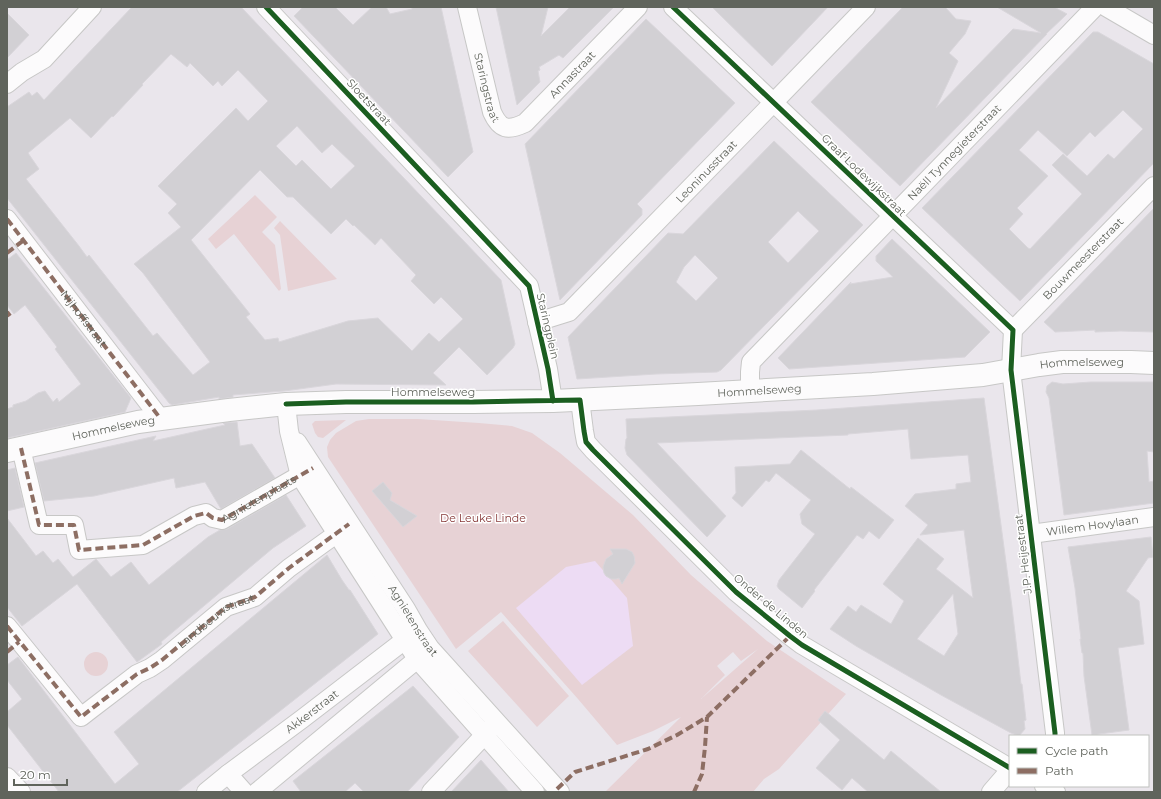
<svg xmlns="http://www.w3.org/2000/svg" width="1161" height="799" font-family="Montserrat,sans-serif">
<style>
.green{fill:#e7d2d5;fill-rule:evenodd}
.sand{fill:#eddcf4}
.building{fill:#d2d0d4;stroke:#d9d6db;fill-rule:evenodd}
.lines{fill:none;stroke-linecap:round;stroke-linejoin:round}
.minor-casing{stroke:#c7c7c6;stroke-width:20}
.tertiary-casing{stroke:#c7c7c6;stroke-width:24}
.minor{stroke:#fcfbfc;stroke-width:18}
.tertiary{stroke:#fcfbfc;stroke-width:22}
.quiet{stroke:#8d6e63;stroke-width:4;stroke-dasharray:8 4;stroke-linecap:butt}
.cycleway-casing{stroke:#fff;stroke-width:8}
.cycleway{stroke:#1b5e20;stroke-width:5}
.labels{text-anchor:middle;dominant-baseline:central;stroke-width:3;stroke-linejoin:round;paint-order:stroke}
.street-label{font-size:11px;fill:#60645c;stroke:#fff}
.park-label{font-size:11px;fill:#873838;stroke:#fff}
</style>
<rect width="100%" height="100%" fill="#eae6ec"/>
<!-- green -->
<path class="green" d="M255 195 277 217 262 232 275 245 281 289 279 291 234 234 216 249 208 239Z
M280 221 337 279 288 291 280 235 274 228Z
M369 419H418L479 423 512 426 532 433 560 453 633 515 691 575 767 641 846 694 779 769 764 779 753 792H605L681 717 653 731 617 745 578 699 501 612 456 649 328 457 327 447 330 440 336 433 356 421ZM758 649 701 699 725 675 717 666 733 652 741 661Z
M346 420 323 438 318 437 315 433 312 424 315 421Z
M503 621 569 696 537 727 468 651Z
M84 664a12 12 0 1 1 24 0a12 12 0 1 1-24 0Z"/>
<!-- sand -->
<path class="sand" d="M595 561 627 598 633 646 582 685 516 608 566 567Z"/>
<!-- building -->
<path class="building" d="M132 7H241L501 280 515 344 513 348 487 375 459 347 433 373 446 385 336 384 284 391 233 395V397L219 399V397L172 405 169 403 7 198V107L29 92 32 96 37 92 44 100ZM171 54 187 67 190 63 213 86 218 81 222 86 238 70 268 101 248 121 236 108 158 186 177 204 168 213 181 227 134 264 143 273 210 362 193 375 157 333 153 336 89 255 87 257 79 246 26 179 39 169 28 153 70 118 91 138 112 116 113 117 143 85 142 84ZM297 126 322 153 332 144 355 166 331 189 302 160 296 166 276 146ZM260 170 287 197H293L331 234 346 219 353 226 354 225 375 245 381 238 416 275 411 281 434 304 441 297 463 319 439 342 429 333 412 351 378 318 348 321 279 342 278 338 265 340 246 317 250 314 191 240Z
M303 7H335L353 25 372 7H386L390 14 412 9V7H441L473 152 448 177 294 16Z
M496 7H548L541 36 570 7H614L563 58 559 55 539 67 540 70 538 71 540 82 517 105Z
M712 7H828L772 66Z
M903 7H945L956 19 971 21 965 34 949 53 958 61 936 108 1013 29 1041 33 997 7H1054L1067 14 1046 34H1047L900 186 811 102Z
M7 13 29 35 7 58Z
M646 19 735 103 637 204 642 209V215L560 300 525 144Z
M1093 32H1098L1154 64V163L1020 301 922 208ZM1123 110 1143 129 1114 159 1108 154 1087 176 1063 154 1052 165 1082 194 1030 249 1028 248 1009 229 1023 214 1017 208 1048 176 1019 150 1038 130 1067 156 1090 132 1095 137Z
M774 141 863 225 721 370 717 372 656 374 577 379 568 337 668 233 683 234ZM798 211 819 231 788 263 768 242ZM695 255 718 278 696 301 676 282 684 267Z
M1154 208V332L1121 331 1095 332V330L1055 332 1044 322Z
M892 239 990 332 965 357 789 369 778 358 851 282 850 284 893 277 876 261V256Z
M16 253 131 398 125 412 7 438V409L13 407V405L26 401 38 393 45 391 53 402 57 398 59 402 81 384 55 349 57 347 25 305 14 314 7 305V260Z
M1052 382 1063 384 1091 382H1154V452L1147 451 1149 482 1154 481V503L1064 515 1057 459 1049 398 1046 392 1047 386Z
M984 398 1012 607 1021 684H1022L1026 720 1024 721 1025 729 1019 736 1011 733 941 695 856 646 830 629 848 606 856 612 861 605 891 624 904 601 883 584 918 538 944 559 936 569 973 598 964 530 920 535 928 525 905 506 915 494 956 489V484L971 482 968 455 911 459 908 429 848 434V435L657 443 726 516 707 537 627 455 625 448 626 439 627 438 626 419 817 410ZM953 594 958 634 944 656 917 639Z
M237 422 240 446 252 444 275 478 221 509 205 482 176 488 174 478 94 496 44 501 35 463 156 436 153 441 225 425 223 423Z
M801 450 850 489 851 487 894 520 879 539 869 531 863 539 857 535 814 590 815 591 802 608 779 589 777 586 779 580 815 534 802 524 800 514 811 500 776 473 769 482 766 480 742 507 732 498 736 493 735 467 790 464Z
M15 468 24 507 7 511V470Z
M383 482 392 493 390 500 417 516 403 527 372 491Z
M286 495 306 526 273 548 161 642 162 644 137 662 77 584 22 626 7 607V518L36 556 43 551 53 563 58 559 73 577 96 559 111 577 131 562 149 585 208 537 220 530 227 529Z
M1151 537 1153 557 1148 558 1126 591 1139 601 1144 644 1118 648 1129 730 1092 735 1084 676 1083 653H1082L1080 639H1081L1075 588 1068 547Z
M610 549H626L632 552 634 556 635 563 622 584 619 578 616 579H611L606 576 604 573 603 567 606 559 613 554Z
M327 555 342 580 349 590H350L378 634 177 792H59L7 725V712L22 699 7 680V665L18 657 115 784 139 764 114 732Z
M413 686 459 737 407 792H364L355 783 345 792H301L293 781Z
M825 711 884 760 891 751 941 792H868L852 778 842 790 816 768 840 740 818 720Z
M481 760 509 792H451Z"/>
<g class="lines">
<defs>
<g id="minor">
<path d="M266 7 529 286 548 369 553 401"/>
<path id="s1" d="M467 7 492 112C500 130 508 131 525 123L638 7"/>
<path d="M673 7C787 114 899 223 1013 330L1011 370 1055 733V736"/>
<path d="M1106 7 1154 35"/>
<path d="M7 84 22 72 44 59 92 7"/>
<path id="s2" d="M7 219 160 418"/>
<path id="s3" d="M537 322 569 312 774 102 866 7"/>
<path id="s4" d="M1013 330 1154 186"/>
<path id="s5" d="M750 392V372L751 362 1095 7"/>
<path d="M580 400 584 431 586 442 593 450 736 592 790 636 802 645 1010 768"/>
<path d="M286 404 289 431 300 476 337 534 417 659 535 792"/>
<path id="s6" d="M297 442 406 609 418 630 430 648 560 792"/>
<path id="s7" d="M21 448 39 525H74L79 550 143 545 194 516 206 513 213 518 222 520 309 470"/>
<path id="s8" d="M1031 534 1154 517"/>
<path d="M7 626 81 717 90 710 137 674 150 668 162 660 226 607 255 597 289 568 346 527"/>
<path d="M228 774 244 792"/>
<path d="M7 777 21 792"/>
<path d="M1044 786 1056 792"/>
<path id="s9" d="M206 792 228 774 302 719 414 633"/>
<path d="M257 792 427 651"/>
<path d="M431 792 492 727"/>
<path d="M991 792 1010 770"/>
</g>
<g id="tertiary">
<path id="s10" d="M7 451 138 422 229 410 286 404 346 402H473L553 401 698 394 873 384 983 375 1039 365 1062 362H1131L1154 363"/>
</g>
</defs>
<!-- minor casing -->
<use href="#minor" class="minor-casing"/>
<!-- tertiary casing -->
<use href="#tertiary" class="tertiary-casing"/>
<!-- minor -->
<use href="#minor" class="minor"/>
<!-- tertiary -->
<use href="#tertiary" class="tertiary"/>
<!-- quiet -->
<g class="quiet">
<path d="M7 219 160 418"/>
<path d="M7 253 24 240"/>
<path d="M7 312 10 316"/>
<path d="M21 448 39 525H74L79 550 143 545 194 516 206 513 213 518 222 520 313 468"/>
<path id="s11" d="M7 626 81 717 90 710 137 674 150 668 162 660 226 607 255 597 289 568 349 524"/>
<path d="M7 652 19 642"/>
<path d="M557 789 575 772 648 749 677 735 707 717 790 636"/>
<path d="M694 792 702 774 705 747 707 717"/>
</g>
<defs>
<path id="cycleway" d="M266 7 529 286 548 369 553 401
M673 7C787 114 899 223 1013 330L1011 370 1055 733V736
M286 404 346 402H473L580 400 584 431 586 442 593 450 736 592 790 636 802 645 1010 768"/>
</defs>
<!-- cycleway casing -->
<use href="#cycleway" class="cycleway-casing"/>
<!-- cycleway -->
<use href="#cycleway" class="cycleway"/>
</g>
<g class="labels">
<!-- street labels -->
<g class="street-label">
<text stroke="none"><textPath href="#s1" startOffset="217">Annastraat</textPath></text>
<text stroke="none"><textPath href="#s1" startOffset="83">Staringstraat</textPath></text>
<text transform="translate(369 102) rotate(47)">Sloetstraat</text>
<text stroke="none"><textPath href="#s5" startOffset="322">Naëll Tynnegieterstraat</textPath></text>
<text stroke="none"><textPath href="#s3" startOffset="230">Leoninusstraat</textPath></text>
<text transform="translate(864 175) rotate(44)">Graaf Lodewijkstraat</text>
<text stroke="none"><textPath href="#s4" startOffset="100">Bouwmeesterstraat</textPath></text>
<text stroke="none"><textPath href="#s2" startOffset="126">Nijhoffstraat</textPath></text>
<text transform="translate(548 326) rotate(77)">Staringplein</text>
<text stroke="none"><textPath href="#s10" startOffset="1081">Hommelseweg</textPath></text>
<text stroke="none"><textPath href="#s10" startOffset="757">Hommelseweg</textPath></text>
<text x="433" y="392">Hommelseweg</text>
<text stroke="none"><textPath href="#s10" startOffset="109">Hommelseweg</textPath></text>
<text stroke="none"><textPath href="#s7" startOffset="335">Agnietenplaats</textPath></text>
<text stroke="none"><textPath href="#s8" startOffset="62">Willem Hovylaan</textPath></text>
<text transform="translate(1023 554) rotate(-97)">J.P. Heijestraat</text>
<text transform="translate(771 606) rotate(40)">Onder de Linden</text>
<text stroke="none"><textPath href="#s6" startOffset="213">Agnietenstraat</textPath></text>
<text stroke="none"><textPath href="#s11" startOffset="284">Landbouwstraat</textPath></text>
<text stroke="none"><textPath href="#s9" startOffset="133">Akkerstraat</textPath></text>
</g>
<!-- park labels -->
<g class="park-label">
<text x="483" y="518">De Leuke Linde</text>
</g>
</g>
<!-- border -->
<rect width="1161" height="799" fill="none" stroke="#60645c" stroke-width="16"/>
<!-- legend -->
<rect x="1009" y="735" width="140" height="52" fill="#ffffff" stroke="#bfc1be"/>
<rect x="1017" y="748" width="20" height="6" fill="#1b5e20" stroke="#bfc1be"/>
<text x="1045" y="755" font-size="12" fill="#60645c">Cycle path</text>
<rect x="1017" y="768" width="20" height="6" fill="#8d6e63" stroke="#bfc1be"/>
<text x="1045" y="775" font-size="12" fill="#60645c">Path</text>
<!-- scale -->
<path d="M14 779v6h53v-6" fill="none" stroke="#60645c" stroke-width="2"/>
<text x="20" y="779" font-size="12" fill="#60645c" stroke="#ffffff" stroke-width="3" paint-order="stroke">20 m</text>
</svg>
